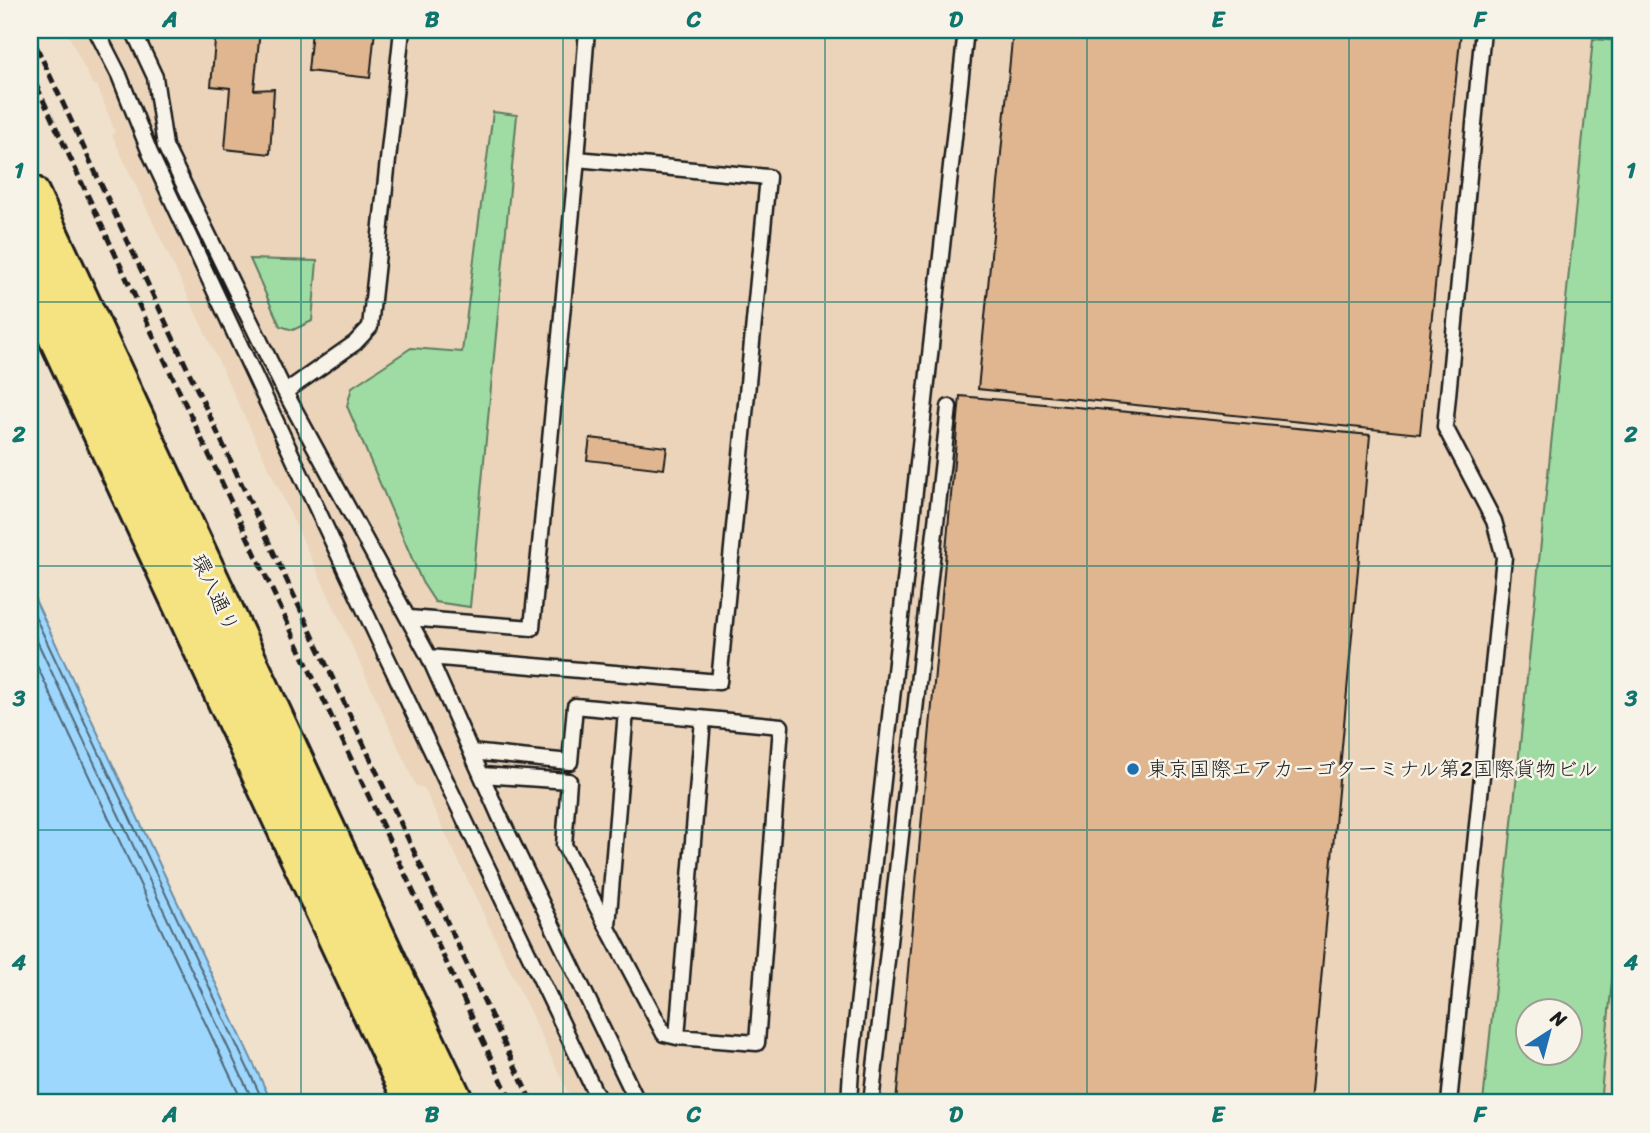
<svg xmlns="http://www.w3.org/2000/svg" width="1650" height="1133" font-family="Sriracha,'Klee One',sans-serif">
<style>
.built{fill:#ebd4ba;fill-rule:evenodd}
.green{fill:#9fdca3;stroke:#5e7c60;stroke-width:2;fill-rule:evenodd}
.water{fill:#9ed7fe;stroke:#6a8ca4;stroke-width:2}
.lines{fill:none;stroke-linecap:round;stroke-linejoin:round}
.shore{stroke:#506776;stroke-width:2}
.building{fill:#dfb68f;stroke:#1c1c1c;stroke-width:2}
.service-casing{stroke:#1c1c1c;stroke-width:19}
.primary-casing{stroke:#1c1c1c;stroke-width:44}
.trunk-casing{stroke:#1c1c1c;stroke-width:44}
.service{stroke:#f7f3e8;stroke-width:14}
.primary{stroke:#f5e382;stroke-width:38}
.trunk{stroke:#f5e382;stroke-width:38}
.rail{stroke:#1c1c1c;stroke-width:5;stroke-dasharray:10 5;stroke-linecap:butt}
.grid{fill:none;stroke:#0f766e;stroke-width:2;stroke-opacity:0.55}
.poi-dot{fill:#1f6fb2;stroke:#f7f3e8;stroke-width:2.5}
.labels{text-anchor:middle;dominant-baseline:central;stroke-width:5;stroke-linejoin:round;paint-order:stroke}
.street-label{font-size:21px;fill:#1c1c1c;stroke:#f7f3e8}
.poi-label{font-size:21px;fill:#1c1c1c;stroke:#f7f3e8;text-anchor:start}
.neatline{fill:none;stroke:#0f766e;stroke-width:2.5}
.grid-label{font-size:23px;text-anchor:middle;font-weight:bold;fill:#0f766e}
</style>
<rect width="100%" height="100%" fill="#f0e1cd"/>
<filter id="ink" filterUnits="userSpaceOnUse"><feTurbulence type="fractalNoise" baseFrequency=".0143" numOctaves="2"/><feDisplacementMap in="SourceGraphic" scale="14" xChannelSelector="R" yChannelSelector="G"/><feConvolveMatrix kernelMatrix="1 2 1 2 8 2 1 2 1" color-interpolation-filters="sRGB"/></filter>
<g filter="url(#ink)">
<!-- built -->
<path class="built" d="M66 30H1620V1103H573L424 788 416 786 336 611 112 135 115 132 97 85H93ZM1528 1010H1570V1052H1528Z"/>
<!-- green -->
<path class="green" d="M1593 39 1620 41V899L1600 1103H1483ZM1528 1010H1570V1052H1528Z
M493 112 517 115 470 607 435 602 422 582 347 406 352 387 411 348 462 352Z
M250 259 317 261 312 321 293 330 280 326Z"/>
<!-- water -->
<path class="water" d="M30 589 272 1103H30Z"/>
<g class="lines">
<!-- shore -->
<path class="shore" d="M30 606 264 1103
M30 626 254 1103
M30 651 243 1103"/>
</g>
<!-- building -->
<path class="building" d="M216 30H260L254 90 274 89 270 154 225 149 230 88 211 86Z
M312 30H375L370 78 308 71Z
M1013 30H1461L1420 434 978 389Z
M960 396 1370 435 1310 1103H896Z
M590 438 667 447 664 469 587 460Z"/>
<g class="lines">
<defs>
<path id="service" d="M96 30 119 75 150 153 380 643 600 1103
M133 30 155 77 165 146 285 392 429 657 499 815 638 1103
M577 159 587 30
M285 392 355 343 370 327 402 30
M409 618 532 628 577 159 768 177 719 682 429 657
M471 752 570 762 575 706 781 726 757 1043 677 1037 664 1034 564 845 569 781 482 775
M608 926 626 711
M677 1037 703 719
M849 1103 851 1069 966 30
M871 1103 949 407
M1449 1103 1504 557 1494 521 1445 427 1483 30"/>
<path id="primary" d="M30 195 400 990
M30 276 370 1007"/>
<path id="trunk" d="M400 990 454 1103
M370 1007 415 1103"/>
</defs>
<!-- service casing -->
<use href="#service" class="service-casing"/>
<!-- primary casing -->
<use href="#primary" class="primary-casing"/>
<!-- trunk casing -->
<use href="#trunk" class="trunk-casing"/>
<!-- service -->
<use href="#service" class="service"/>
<!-- primary -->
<use href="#primary" class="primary"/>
<!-- trunk -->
<use href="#trunk" class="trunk"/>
<!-- rail -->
<path class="rail" d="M30 33 532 1103
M30 72 512 1103"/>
</g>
</g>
<!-- grid -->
<path class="grid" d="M301 30V1103M563 30V1103M825 30V1103M1087 30V1103M1349 30V1103M30 302H1620M30 566H1620M30 830H1620"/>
<!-- markers -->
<circle class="poi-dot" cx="1133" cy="769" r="7"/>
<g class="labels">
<!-- street labels -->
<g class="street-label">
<text transform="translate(215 593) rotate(65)">環八通り</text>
</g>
<!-- poi labels -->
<g class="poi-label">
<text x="1147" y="769">東京国際エアカーゴターミナル第2国際貨物ビル</text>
</g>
</g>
<!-- margin -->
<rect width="1650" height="1133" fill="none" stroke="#f7f3e8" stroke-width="77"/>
<!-- north arrow -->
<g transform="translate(1549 1032) rotate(36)"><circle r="33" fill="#f7f3e8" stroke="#9f9d96" stroke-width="2"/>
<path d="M0-5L12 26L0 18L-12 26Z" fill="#1f6fb2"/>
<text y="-10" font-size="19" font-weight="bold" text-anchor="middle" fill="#1c1c1c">N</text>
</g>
<rect x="38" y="38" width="1574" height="1056" class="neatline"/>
<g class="grid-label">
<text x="170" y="27">A</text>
<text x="432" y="27">B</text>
<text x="694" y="27">C</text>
<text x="956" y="27">D</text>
<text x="1218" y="27">E</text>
<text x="1480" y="27">F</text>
<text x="19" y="178">1</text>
<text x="1631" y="178">1</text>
<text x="19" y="442">2</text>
<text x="1631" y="442">2</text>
<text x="19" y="706">3</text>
<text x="1631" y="706">3</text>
<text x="19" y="970">4</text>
<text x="1631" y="970">4</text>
<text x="170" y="1122">A</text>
<text x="432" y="1122">B</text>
<text x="694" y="1122">C</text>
<text x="956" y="1122">D</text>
<text x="1218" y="1122">E</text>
<text x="1480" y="1122">F</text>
</g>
</svg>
